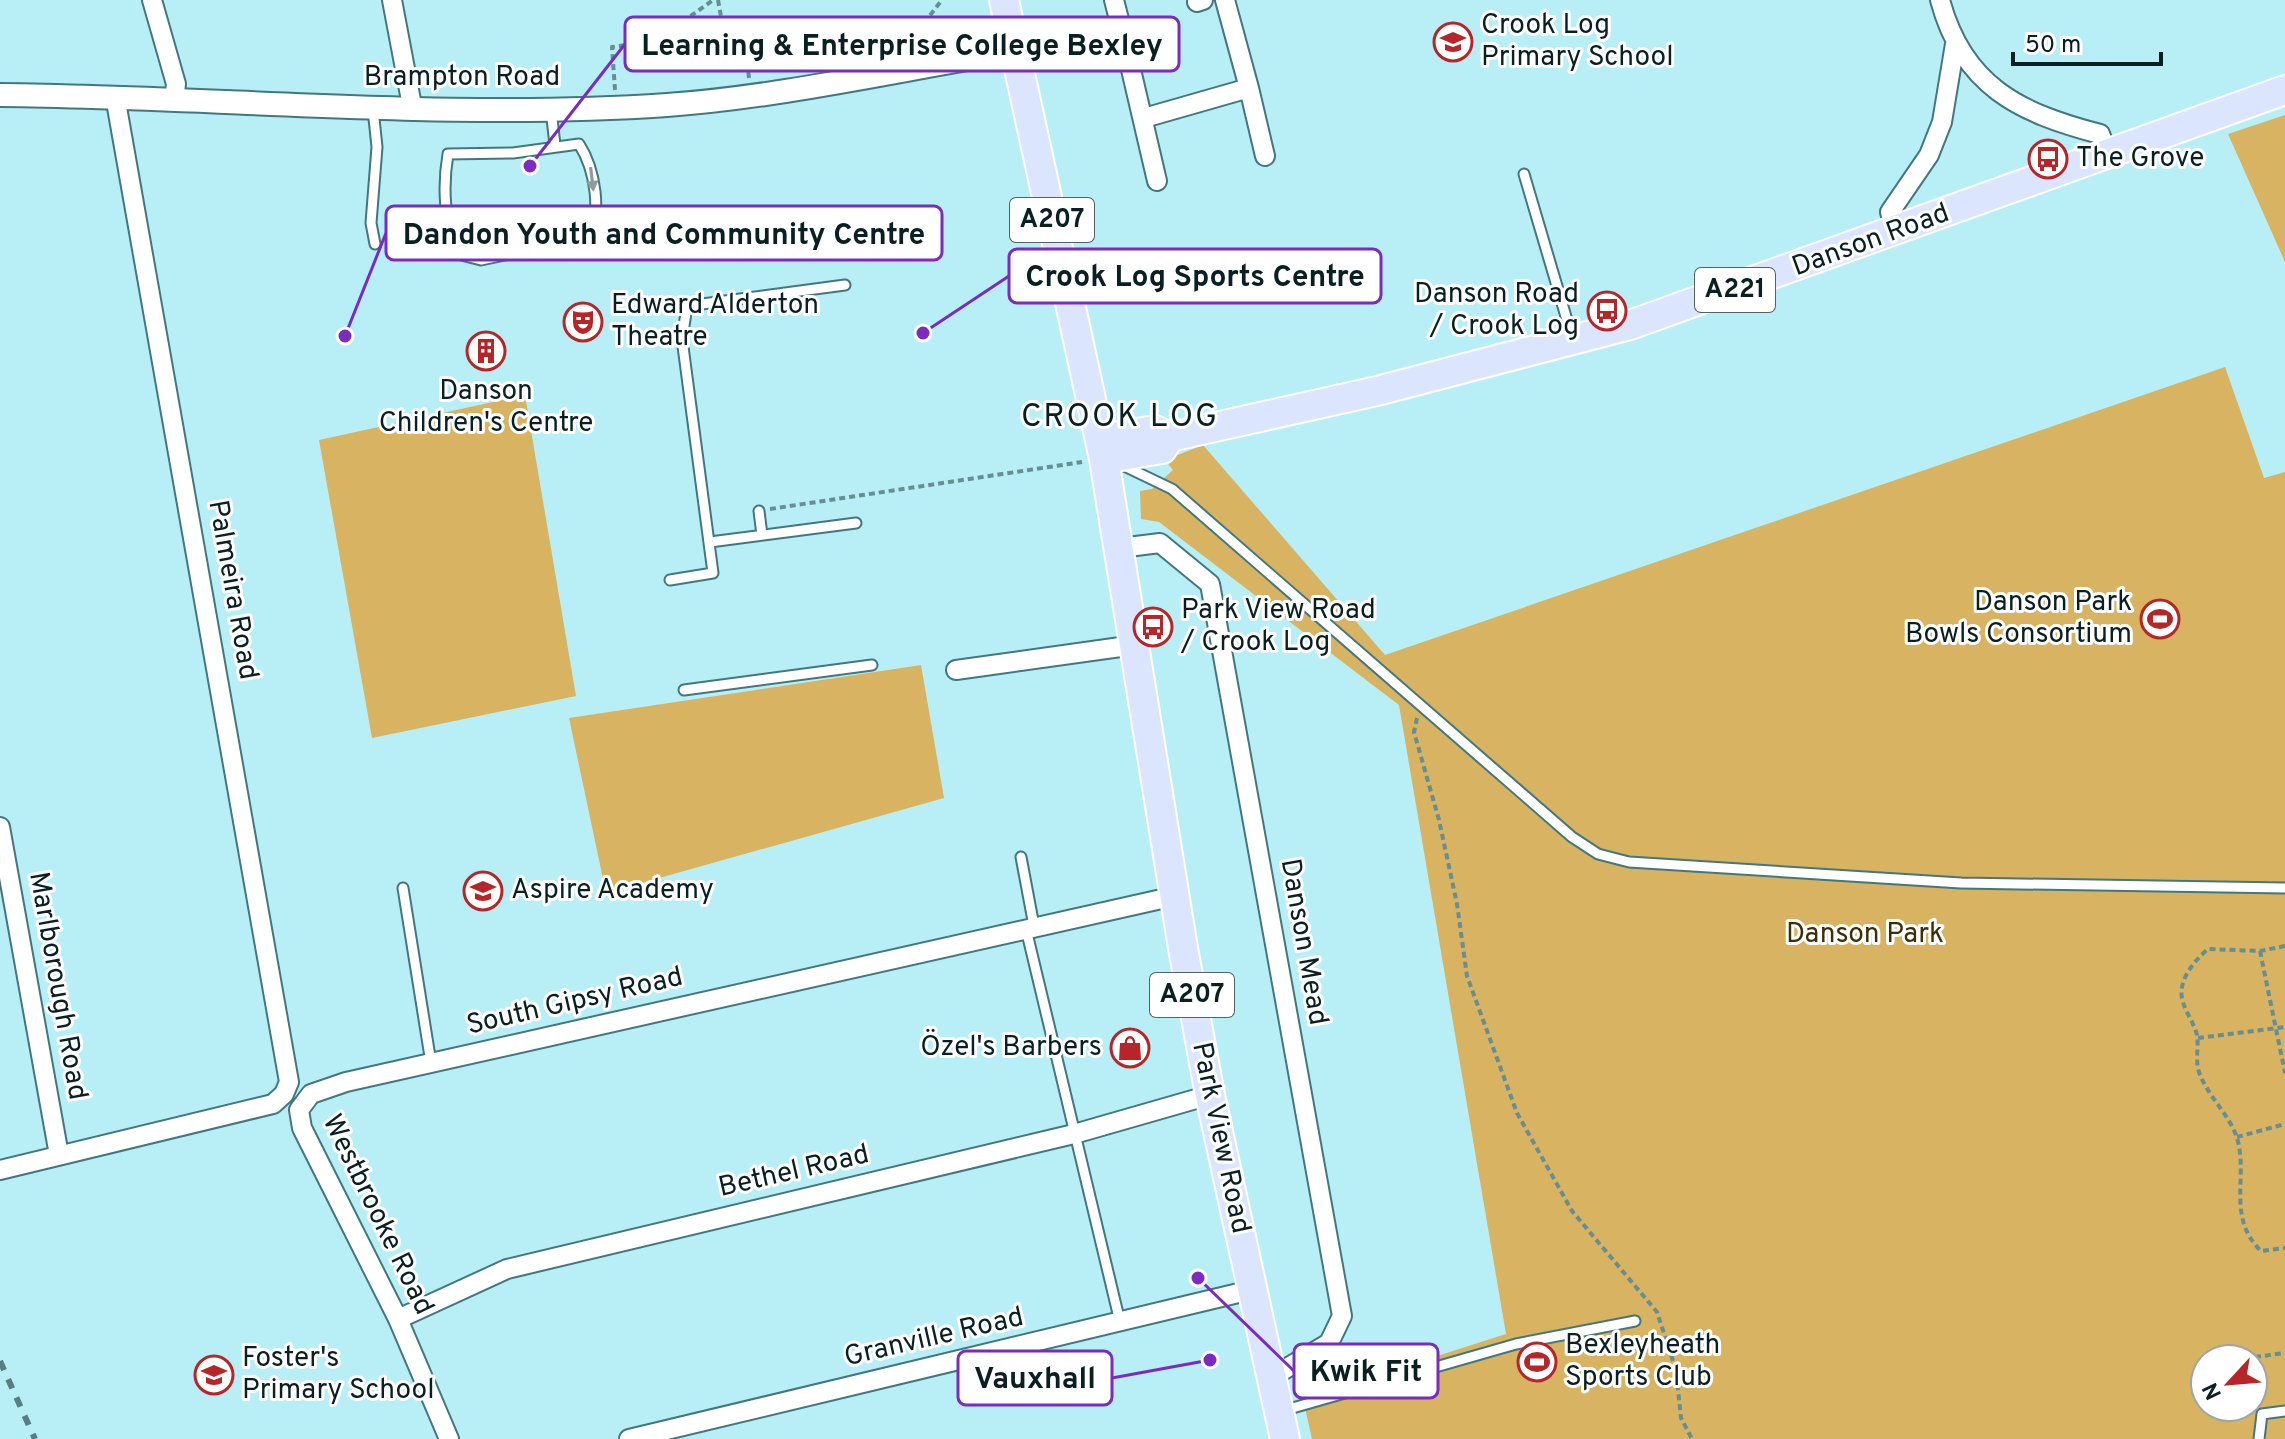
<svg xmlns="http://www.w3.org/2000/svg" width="2285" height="1439" font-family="Overpass,sans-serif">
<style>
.green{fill:#d8b361;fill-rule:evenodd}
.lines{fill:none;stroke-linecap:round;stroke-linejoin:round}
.service-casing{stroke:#43777e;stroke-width:13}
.minor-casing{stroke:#43777e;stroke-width:22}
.tertiary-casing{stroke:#43777e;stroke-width:26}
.primary-casing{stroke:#fff;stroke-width:32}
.path{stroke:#668e93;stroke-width:4;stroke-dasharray:6 4;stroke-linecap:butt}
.service{stroke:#fff;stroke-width:9}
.minor{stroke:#fff;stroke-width:18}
.tertiary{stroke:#fff;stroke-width:22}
.primary{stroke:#dbe6fe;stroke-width:28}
.rail{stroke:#587d82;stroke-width:6;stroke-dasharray:10 10;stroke-linecap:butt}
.oneway{fill:#909a9c}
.labels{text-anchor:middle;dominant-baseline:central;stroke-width:6;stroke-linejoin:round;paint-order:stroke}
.shield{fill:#fff;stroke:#536264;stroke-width:2}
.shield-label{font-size:26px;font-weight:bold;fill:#091f22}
.poi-label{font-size:28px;fill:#091f22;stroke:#fff;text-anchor:start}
.street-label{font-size:28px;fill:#091f22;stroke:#fff}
.park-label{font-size:28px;fill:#3d2e08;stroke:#fff}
.quarter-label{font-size:32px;letter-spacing:2px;fill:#091f22;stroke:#fff}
.leader{fill:none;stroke:#7b2cbf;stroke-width:3}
.callout-dot{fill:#7b2cbf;stroke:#fff;stroke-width:3}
.callout{fill:#fff;stroke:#7b2cbf;stroke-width:3}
.callout-label{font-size:30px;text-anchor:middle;font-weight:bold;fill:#091f22}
</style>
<rect width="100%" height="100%" fill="#b8eff6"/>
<!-- green -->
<path class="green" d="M2285 115V262L2228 134Z
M2225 367 2264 478 2285 472V1439H1312L1303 1399 1506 1334 1399 705 1159 522 1141 519 1140 491 1152 489 1173 470 1165 460 1203 445 1385 655ZM2205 1359H2253V1407H2205Z
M525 395 576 696 372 738 319 440Z
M921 665 944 798 606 893 569 718Z"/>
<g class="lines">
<defs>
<path id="service" d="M373 109 377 147 371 223 375 244
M551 110 555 145
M1524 174 1572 337
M534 249 481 260 457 254C445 220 442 190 448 154L513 153 579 144C595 169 603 214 587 240
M1122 465 1172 489 1572 837 1598 854 1629 862 1961 883 2285 888
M759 511 762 535
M710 542 856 523
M670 580 713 573 682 339 687 306 845 285
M684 690 872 665
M1021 857 1034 926
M403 888 431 1063
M1026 929 1120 1322
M1282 1411 1516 1344 1635 1321
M2259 1439 2262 1414 2285 1411"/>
<path id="minor" d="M152 0 176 84 174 100
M392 0 413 111
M1114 0 1122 31
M1940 0C1963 86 2019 113 2100 134L2108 155
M1197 2 1203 0
M1016 56 1122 31 1157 181
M1249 88 1265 156
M1144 118 1249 88 1225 0
M1896 232 1890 212 1929 155 1942 122 1955 44
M1120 548 1160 543 1210 584 1342 1316 1329 1343 1270 1378
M956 670 1135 645
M0 827 59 1155
M0 1170 273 1104 284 1094 289 1082 115 96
M398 1319 507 1269 1074 1134 1210 1095
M449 1439 398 1319 302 1128 299 1110 311 1094 346 1082 1175 896
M629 1439 1251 1290"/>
<path id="tertiary" d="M0 95C223 97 445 120 667 105 781 97 902 69 1015 51"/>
<path id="primary" d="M1004 0 1104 459 1183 948 1210 1095 1285 1439
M1100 439 1155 430 1170 437 1377 391 1630 325 2285 90
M1104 459 1162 449 1170 437"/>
</defs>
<!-- service casing -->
<use href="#service" class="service-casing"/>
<!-- minor casing -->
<use href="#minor" class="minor-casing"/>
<!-- tertiary casing -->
<use href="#tertiary" class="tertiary-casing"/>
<!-- primary casing -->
<use href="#primary" class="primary-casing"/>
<!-- path -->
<path class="path" d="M718 0 724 33 745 46 747 61
M749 78 747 61 907 34 920 28 942 0
M615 90 612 47 656 41 713 0
M770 509 1082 462
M1417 718 1414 732 1439 820 1457 904 1467 976 1517 1113 1572 1211 1657 1312 1676 1370 1681 1418 1692 1439
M2285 946 2260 951 2208 949C2194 961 2176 982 2183 1002 2186 1013 2194 1023 2197 1035 2199 1047 2195 1061 2199 1072 2207 1095 2227 1112 2236 1135 2250 1175 2225 1216 2261 1251L2285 1248
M2260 951 2285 1073
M2198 1038 2285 1027
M2237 1137 2285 1124
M2255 1357 2285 1353"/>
<!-- service -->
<use href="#service" class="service"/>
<!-- minor -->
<use href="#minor" class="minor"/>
<!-- tertiary -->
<use href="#tertiary" class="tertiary"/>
<!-- primary -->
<use href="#primary" class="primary"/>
<!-- rail -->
<path class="rail" d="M0 1361 35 1439"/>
</g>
<!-- one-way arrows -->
<defs><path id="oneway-solid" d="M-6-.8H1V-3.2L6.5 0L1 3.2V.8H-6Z" transform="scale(2)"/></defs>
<use class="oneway" href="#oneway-solid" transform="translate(592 179) rotate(83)"/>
<!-- icons -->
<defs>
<symbol id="school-ring" viewBox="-11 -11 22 22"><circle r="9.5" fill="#fff" stroke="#b62629" stroke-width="1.5"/><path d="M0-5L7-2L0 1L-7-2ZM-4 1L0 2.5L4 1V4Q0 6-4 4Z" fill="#b62629"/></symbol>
<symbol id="bus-ring" viewBox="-11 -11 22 22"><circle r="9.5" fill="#fff" stroke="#b62629" stroke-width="1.5"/><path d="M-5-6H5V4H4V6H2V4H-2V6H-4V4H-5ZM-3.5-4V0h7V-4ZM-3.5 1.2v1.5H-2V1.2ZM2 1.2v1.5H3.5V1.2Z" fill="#b62629"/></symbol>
<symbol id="theatre-ring" viewBox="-11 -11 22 22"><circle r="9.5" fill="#fff" stroke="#b62629" stroke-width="1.5"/><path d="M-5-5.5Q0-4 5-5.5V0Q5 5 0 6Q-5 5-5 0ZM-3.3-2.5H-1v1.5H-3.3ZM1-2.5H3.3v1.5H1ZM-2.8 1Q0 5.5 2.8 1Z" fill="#b62629"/></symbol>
<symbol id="building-ring" viewBox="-11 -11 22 22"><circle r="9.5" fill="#fff" stroke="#b62629" stroke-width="1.5"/><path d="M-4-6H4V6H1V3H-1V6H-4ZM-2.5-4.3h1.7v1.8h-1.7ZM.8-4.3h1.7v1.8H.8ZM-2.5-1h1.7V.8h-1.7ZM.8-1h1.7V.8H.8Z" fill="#b62629"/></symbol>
<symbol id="stadium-ring" viewBox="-11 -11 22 22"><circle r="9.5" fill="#fff" stroke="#b62629" stroke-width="1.5"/><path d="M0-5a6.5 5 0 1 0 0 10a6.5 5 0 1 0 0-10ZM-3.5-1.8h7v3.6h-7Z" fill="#b62629"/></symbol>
<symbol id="shop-ring" viewBox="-11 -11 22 22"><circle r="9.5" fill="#fff" stroke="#b62629" stroke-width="1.5"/><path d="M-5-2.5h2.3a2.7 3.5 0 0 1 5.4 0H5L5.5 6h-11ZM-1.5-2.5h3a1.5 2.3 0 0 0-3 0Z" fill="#b62629"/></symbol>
</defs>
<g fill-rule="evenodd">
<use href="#school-ring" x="1431" y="20" width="44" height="44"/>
<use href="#bus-ring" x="2026" y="137" width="44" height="44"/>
<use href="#bus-ring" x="1585" y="289" width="44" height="44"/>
<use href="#theatre-ring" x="561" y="300" width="44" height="44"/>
<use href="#building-ring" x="464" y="329" width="44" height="44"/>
<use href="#stadium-ring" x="2138" y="597" width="44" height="44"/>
<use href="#bus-ring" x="1131" y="605" width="44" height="44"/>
<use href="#school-ring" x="461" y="869" width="44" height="44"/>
<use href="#shop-ring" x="1108" y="1026" width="44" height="44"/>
<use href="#stadium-ring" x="1515" y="1340" width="44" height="44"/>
<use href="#school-ring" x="192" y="1353" width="44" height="44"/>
</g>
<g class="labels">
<!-- shield labels -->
<g class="shield">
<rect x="1010" y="198" width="84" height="44" rx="6"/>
<rect x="1695" y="268" width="80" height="44" rx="6"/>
<rect x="1150" y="973" width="84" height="44" rx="6"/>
</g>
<g class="shield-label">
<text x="1052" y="220">A207</text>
<text x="1735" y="290">A221</text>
<text x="1192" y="995">A207</text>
</g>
<!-- poi labels -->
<g class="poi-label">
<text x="1481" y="26">Crook Log<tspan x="1481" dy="32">Primary School</tspan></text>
<text x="2076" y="159">The Grove</text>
<text x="1579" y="295" text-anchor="end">Danson Road<tspan x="1579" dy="32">/ Crook Log</tspan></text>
<text x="611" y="306">Edward Alderton<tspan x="611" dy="32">Theatre</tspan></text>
<text x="486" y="392" text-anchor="middle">Danson<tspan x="486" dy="32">Children's Centre</tspan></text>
<text x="2132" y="603" text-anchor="end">Danson Park<tspan x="2132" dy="32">Bowls Consortium</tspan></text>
<text x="1181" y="611">Park View Road<tspan x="1181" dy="32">/ Crook Log</tspan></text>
<text x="511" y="891">Aspire Academy</text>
<text x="1102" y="1048" text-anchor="end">Özel's Barbers</text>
<text x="1565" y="1346">Bexleyheath<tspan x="1565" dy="32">Sports Club</tspan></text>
<text x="242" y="1359">Foster's<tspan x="242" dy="32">Primary School</tspan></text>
</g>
<!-- street labels -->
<g class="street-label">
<text x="462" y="78">Brampton Road</text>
<text transform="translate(1871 241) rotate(-20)">Danson Road</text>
<text transform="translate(232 590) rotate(80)">Palmeira Road</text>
<text transform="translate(1303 942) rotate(80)">Danson Mead</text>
<text transform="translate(57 986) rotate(80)">Marlborough Road</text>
<text transform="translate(575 1002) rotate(-13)">South Gipsy Road</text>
<text transform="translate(1220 1138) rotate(78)">Park View Road</text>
<text transform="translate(794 1172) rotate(-13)">Bethel Road</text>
<text transform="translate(377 1215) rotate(64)">Westbrooke Road</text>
<text transform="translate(934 1338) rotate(-13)">Granville Road</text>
</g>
<!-- park labels -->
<g class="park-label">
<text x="1865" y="935">Danson Park</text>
</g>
<!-- quarter labels -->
<g class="quarter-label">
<text x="1120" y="418">CROOK LOG</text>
</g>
</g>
<!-- callouts -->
<path class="leader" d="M530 166L625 44M345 336L386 233M923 333L1009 276M1198 1278L1294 1371M1210 1360L1112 1378"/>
<g class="callout-dot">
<circle cx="530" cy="166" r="8"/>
<circle cx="345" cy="336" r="8"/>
<circle cx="923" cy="333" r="8"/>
<circle cx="1198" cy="1278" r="8"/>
<circle cx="1210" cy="1360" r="8"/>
</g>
<g class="callout">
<rect x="625" y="17" width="554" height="54" rx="8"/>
<rect x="386" y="206" width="556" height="54" rx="8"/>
<rect x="1009" y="249" width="372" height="54" rx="8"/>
<rect x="1294" y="1344" width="144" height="54" rx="8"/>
<rect x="958" y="1351" width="154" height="54" rx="8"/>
</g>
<g class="callout-label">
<text x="902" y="55">Learning &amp; Enterprise College Bexley</text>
<text x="664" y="244">Dandon Youth and Community Centre</text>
<text x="1195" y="286">Crook Log Sports Centre</text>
<text x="1366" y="1381">Kwik Fit</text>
<text x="1035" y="1388">Vauxhall</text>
</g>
<!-- north arrow -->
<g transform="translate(2229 1383) rotate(244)"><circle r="38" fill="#ffffff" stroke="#9da5a7" stroke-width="2"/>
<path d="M0-6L14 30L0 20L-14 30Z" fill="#b62629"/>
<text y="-12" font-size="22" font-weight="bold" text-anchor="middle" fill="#091f22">N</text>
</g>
<!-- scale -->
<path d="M2013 52v12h148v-12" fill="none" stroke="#091f22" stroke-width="4"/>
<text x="2025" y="52" font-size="24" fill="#091f22" stroke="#ffffff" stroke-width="6" paint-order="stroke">50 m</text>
</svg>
